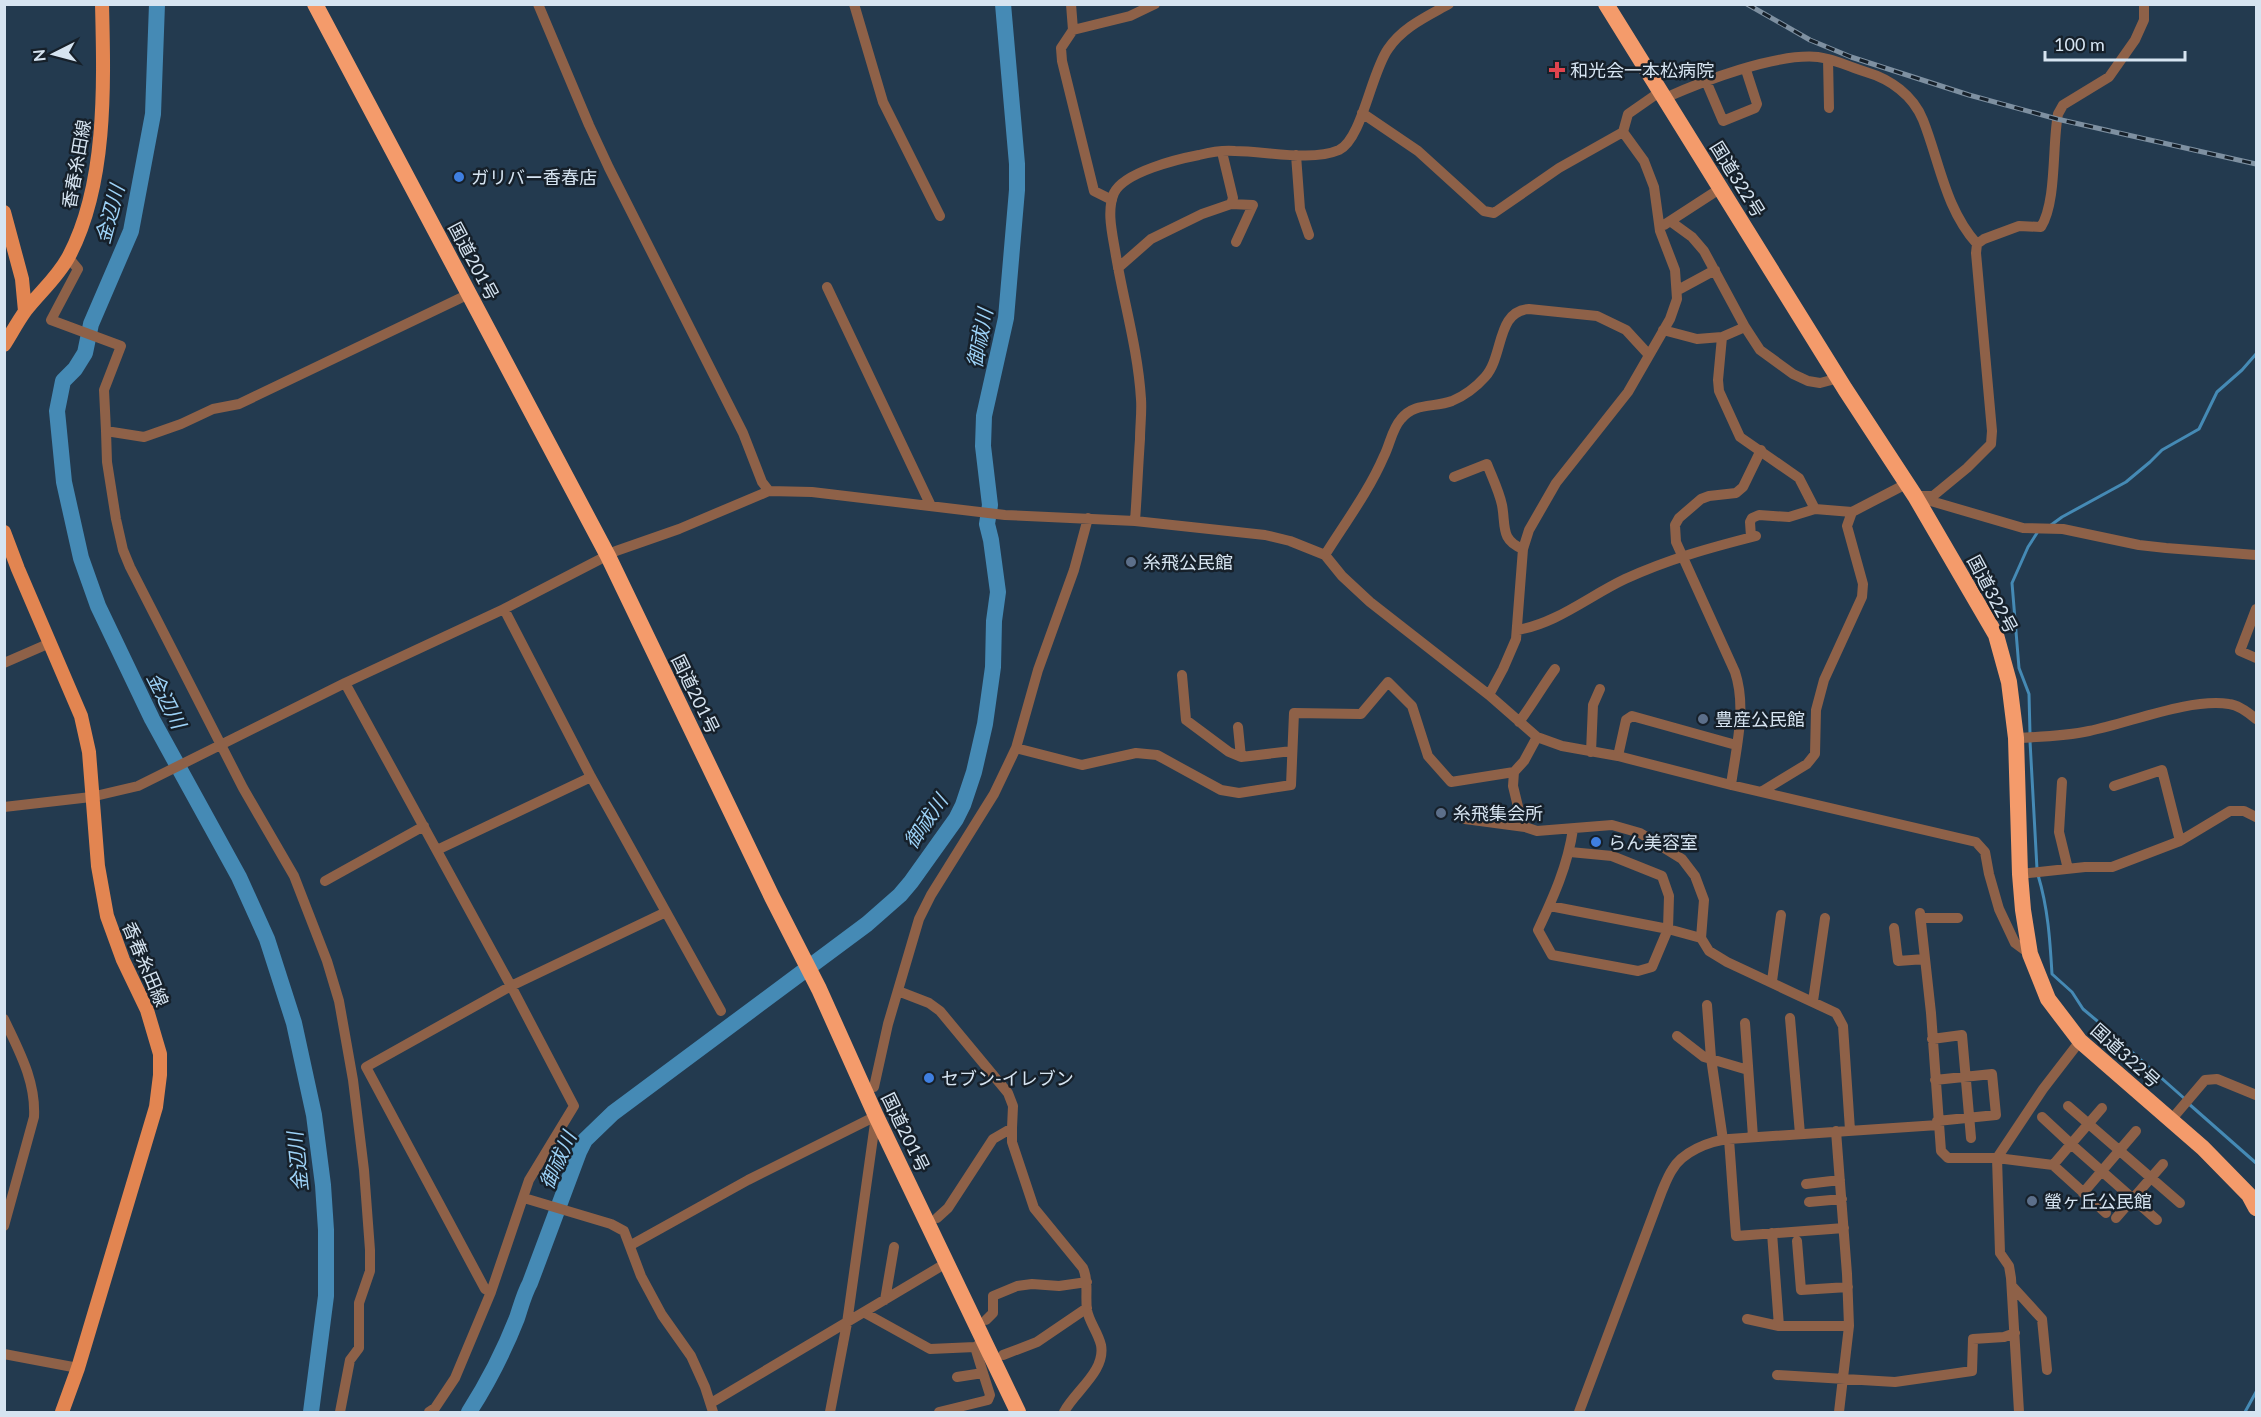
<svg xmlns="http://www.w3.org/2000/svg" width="2261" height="1417" font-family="Lato,'Noto Sans JP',sans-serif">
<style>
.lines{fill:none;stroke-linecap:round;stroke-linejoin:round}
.stream{stroke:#458ab5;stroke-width:3}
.river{stroke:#458ab5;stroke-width:16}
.minor{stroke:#8e6148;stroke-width:10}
.major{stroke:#e28551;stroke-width:14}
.highway{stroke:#f49b6b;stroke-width:16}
.rail-casing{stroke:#7e90a1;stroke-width:5}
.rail{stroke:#16202a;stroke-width:3;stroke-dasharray:9;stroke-linecap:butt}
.health-dot{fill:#e0444e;stroke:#16202a;stroke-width:2}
.shop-dot{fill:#3f7fe0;stroke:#16202a;stroke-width:2}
.service-dot{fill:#5c6f8a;stroke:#16202a;stroke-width:2}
.labels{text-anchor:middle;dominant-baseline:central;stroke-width:5;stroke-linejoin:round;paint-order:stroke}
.poi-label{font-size:18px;fill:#d6e4f1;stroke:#16202a;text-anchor:start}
.street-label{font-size:18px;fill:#d6e4f1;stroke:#16202a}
.water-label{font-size:20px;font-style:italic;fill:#9dd2f7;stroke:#16202a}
</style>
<rect width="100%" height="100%" fill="#233a4f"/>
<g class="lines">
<!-- stream -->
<path class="stream" d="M2051 525 2062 517 2126 482 2150 462 2162 450 2199 429 2217 392 2242 370 2256 354
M2030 734 2029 694 2019 668 2012 583 2028 547 2037 533
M2030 741 2037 869
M2038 875C2048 908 2050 940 2052 974L2072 992 2083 1009 2108 1030 2117 1042 2123 1044 2185 1099
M2189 1104 2256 1163
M2245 1412 2256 1392"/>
<!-- river -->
<path class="river" d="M157 4 153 114 131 231 91 324 85 353 75 369 63 381 57 411 64 482 81 558 98 606 152 719 239 877 267 939 294 1023 314 1115 323 1185 326 1230V1296L311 1412
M469 1412C487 1384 504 1351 517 1318 521 1306 524 1294 530 1283L579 1152 585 1140 613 1113 867 924 900 895 911 882 956 819 963 805 974 772 985 724 993 667 994 621 998 592 991 540 987 524 990 505 983 446 984 416 1006 318 1017 190V164L1003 4"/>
<!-- minor -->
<path class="minor" d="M538 4 589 125 609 168 743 433 762 482 769 491
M854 4 883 102 940 216
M1071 4 1073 30 1061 48 1062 61 1094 191 1112 200
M1073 30 1130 16 1155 4
M1828 59 1829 108
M1706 81 1723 121 1755 108 1757 104 1746 70
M1665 98C1703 81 1776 53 1818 57 1834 59 1850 67 1866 72 1890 79 1913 95 1923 120 1940 163 1945 208 1977 244
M1362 113 1418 151 1484 211 1494 213 1559 168 1623 132 1628 114 1661 91
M1296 155 1300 209 1309 235
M1231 204 1253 205 1236 242
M1670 221 1692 237 1704 251 1745 327 1722 337
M1664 225 1721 188
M68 257 78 269 51 320 121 346 104 390 106 431 107 462 116 519 123 550 130 567 243 788 294 876 327 961 339 1001 353 1080 364 1170 370 1250V1271L359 1303V1348L350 1360 340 1412
M1118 268 1151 239 1202 214 1231 204 1233 198 1222 152
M827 287 931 506
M1678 290 1715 270
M1745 327 1760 350 1793 374 1808 381 1820 383 1839 378
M1663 330 1697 339 1722 337 1718 380 1719 391 1740 437 1799 478 1815 509 1852 512
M106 431 144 437 181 424 213 409 239 404 469 294
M1454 477 1487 464C1492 477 1499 491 1502 505 1506 526 1500 540 1523 549
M1915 496H1933L1967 468 1991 444 1992 431 1976 253 1977 244 1984 239 2019 226 2041 227C2057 201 2052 145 2058 114L2063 105 2109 77 2135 40 2144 20V4
M1924 499 2023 528 2063 529 2139 545 2166 548 2256 555
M1135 521C1137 494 1138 467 1140 439 1140 426 1142 412 1141 399 1138 350 1124 303 1116 256 1113 236 1106 212 1114 193 1124 172 1178 159 1199 155 1211 152 1224 150 1235 151 1266 151 1311 162 1339 150 1362 139 1371 73 1388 49 1403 27 1426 17 1449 4
M1751 537 1750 522 1752 518 1759 515 1789 517 1815 509
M1325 555C1345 523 1369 491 1384 456 1390 444 1392 429 1401 419 1415 402 1434 408 1452 401 1464 396 1477 386 1485 377 1504 356 1496 311 1529 309L1597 316 1626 330 1649 355
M504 609 591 777 721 1011
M2256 609 2240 651 2256 658
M1517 630C1556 624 1589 596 1625 579 1669 559 1709 548 1756 536
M4 663 50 643
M1182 675 1186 720 1229 752 1241 757 1292 751
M345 683 511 986 574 1106 529 1180 491 1292 455 1378 435 1408 429 1412
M1489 695 1503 669 1516 639 1523 549 1529 530 1556 483 1628 392 1670 319 1677 299 1675 270 1660 231 1654 187 1644 161 1623 132
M1519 722C1532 705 1542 687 1555 669
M1238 727 1241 757
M1537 737 1524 761 1514 772 1513 786 1521 819 1525 827 1537 831 1612 825 1640 833 1682 859 1695 876 1704 900 1701 938 1709 951 1727 962 1836 1013 1843 1026 1850 1130
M2016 738C2040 737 2066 736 2089 731 2130 723 2188 698 2229 704 2239 705 2249 713 2256 719
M1016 748 1082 765 1136 753 1157 755 1221 790 1239 793 1291 785 1294 713 1361 714 1388 682 1412 706 1428 756 1451 782 1514 772
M1591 752 1593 705 1600 689
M1618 756 1626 720 1632 716 1736 745
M2062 782 2059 832 2068 869
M1731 785C1736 748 1747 708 1735 672L1676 542 1675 525 1679 518 1701 499 1709 496 1736 493 1743 487 1761 450
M2114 786 2162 770 2180 841
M1761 792 1807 764 1815 754 1816 710 1824 680 1862 597 1863 584 1847 526 1852 512 1906 484
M4 807 91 797 138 786 345 683 504 609 616 551 679 529 769 491 812 492 1005 515 1135 521 1265 535 1290 541 1325 555 1342 576 1370 602 1489 695 1537 737 1562 746 1618 756 1731 785 1976 842 1985 852 1989 874 1999 909 2015 943 2030 954
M1465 819 1525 827
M1573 829C1568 865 1553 898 1538 930L1552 955 1638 971 1652 967 1668 929 1701 938
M437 850 591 777
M2020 874 2085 867H2112L2180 841 2230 811H2244L2256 817
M325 881 424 826
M1550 906 1668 929 1669 896 1662 876 1612 856 1570 852
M1920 913 1931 1013 1941 1151 1948 1158H1997L2053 1165 2106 1213
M1921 918H1958
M1894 928 1898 961 1925 959
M1772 981 1781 915
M898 991 929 1003 940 1011 1008 1093 1013 1106 1012 1128 993 1139 948 1208 937 1218
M1813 1001 1825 918
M1707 1005 1711 1058 1723 1140
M1790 1018 1800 1134
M4 1019C19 1051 36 1081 34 1117L4 1226
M1745 1023 1753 1137
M1677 1036 1704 1057 1748 1070
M1932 1039 1962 1035 1971 1138
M1935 1080 1992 1074 1996 1115 1937 1121
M874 1087 888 1024 919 919 931 895 994 794 1016 748 1038 670 1074 570 1088 518
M2068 1106 2180 1203
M2042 1117 2071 1144 2102 1108
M2171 1120 2205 1080 2217 1079 2256 1095
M1012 1128V1142L1034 1208 1083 1268C1089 1282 1085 1295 1087 1310 1089 1322 1098 1332 1101 1345 1106 1371 1075 1391 1064 1412
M1836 1131 1847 1274 1849 1326 1839 1412
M1729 1139 1736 1236 1844 1228
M2053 1165 2071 1144 2157 1220
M1806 1184 1840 1180
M2083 1193 2136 1131
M524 1198 611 1224 624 1231 641 1276 662 1315 691 1356 705 1387 713 1412
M1809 1202 1842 1199
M2116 1218 2163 1164
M1772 1233 1779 1326
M1797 1241 1801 1290 1848 1287
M631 1245 748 1180 876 1116
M2012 1286 2042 1319 2047 1370
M491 1292 485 1289 366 1067 511 986 666 912
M885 1300 894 1247
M865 1313 930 1349 975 1347 985 1341
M1747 1319 1779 1326H1849
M986 1320 993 1313V1296L1017 1286 1032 1284 1059 1286 1087 1282
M4 1354 78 1368
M1003 1355 1037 1342 1087 1308
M1777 1375 1895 1382 1972 1371 1973 1339 2004 1337 2015 1333
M957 1377 983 1373 975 1347
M711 1403 948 1262
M830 1412 847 1323 876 1116
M939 1412 988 1400 990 1395 983 1373
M1579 1412 1662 1191C1665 1184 1668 1176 1672 1170 1682 1152 1709 1141 1729 1139L1938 1125
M2019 1412 2011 1278 2009 1266 2000 1253 1997 1158 2043 1089 2080 1041"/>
<!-- major -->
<path class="major" d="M4 212 22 279 25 311
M4 345C11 334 18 321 26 310 40 292 58 277 69 256 107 184 104 85 102 4
M4 532 18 569 81 716 89 752 98 866 107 916 123 960 147 1010 160 1054V1075L156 1107 78 1368 62 1412"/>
<!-- highway -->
<path class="highway" d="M315 4 608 556 772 897 819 989 876 1116 1018 1412
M1606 4 1845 389 1915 496 1996 635 2009 682 2016 738 2020 874 2023 910 2030 954 2048 999 2080 1041 2203 1148 2249 1195 2256 1208"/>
<defs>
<path id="rail" d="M1747 4 1810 40 1851 57 1969 95 2057 119 2256 164"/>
</defs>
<!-- rail casing -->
<use href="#rail" class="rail-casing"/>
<!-- rail -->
<use href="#rail" class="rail"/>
</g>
<!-- markers -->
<path class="health-dot" d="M1554 61h6v6h6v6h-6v6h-6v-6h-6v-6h6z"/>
<g class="shop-dot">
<circle cx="459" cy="177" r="6"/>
<circle cx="1596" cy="842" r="6"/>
<circle cx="929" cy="1078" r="6"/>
</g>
<g class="service-dot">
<circle cx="1131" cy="562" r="6"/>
<circle cx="1703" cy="719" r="6"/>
<circle cx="1441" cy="813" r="6"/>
<circle cx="2032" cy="1201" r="6"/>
</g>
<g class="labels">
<!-- poi labels -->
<g class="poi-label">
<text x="1570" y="70">和光会一本松病院</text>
<text x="471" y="177">ガリバー香春店</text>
<text x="1143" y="562">糸飛公民館</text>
<text x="1715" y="719">豊産公民館</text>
<text x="1453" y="813">糸飛集会所</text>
<text x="1608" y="842">らん美容室</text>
<text x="941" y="1078">セブン-イレブン</text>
<text x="2044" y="1201">螢ヶ丘公民館</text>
</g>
<!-- street labels -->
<g class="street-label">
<text transform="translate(76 164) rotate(-80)">香春糸田線</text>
<text transform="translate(1738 179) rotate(58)">国道322号</text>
<text transform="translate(474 261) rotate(62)">国道201号</text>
<text transform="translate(1993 594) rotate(62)">国道322号</text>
<text transform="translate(696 694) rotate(64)">国道201号</text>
<text transform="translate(146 964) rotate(67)">香春糸田線</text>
<text transform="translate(2126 1055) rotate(42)">国道322号</text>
<text transform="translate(906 1132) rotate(64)">国道201号</text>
</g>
<!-- water labels -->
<g class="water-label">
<text transform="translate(109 214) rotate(-75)">金辺川</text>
<text transform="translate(979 338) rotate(-79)">御祓川</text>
<text transform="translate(167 700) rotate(63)">金辺川</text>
<text transform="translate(925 821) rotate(-56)">御祓川</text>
<text transform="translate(557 1160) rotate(-66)">御祓川</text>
<text transform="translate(297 1162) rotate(-96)">金辺川</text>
</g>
</g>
<!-- border -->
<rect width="2261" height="1417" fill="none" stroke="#d6e4f1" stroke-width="12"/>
<!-- north arrow -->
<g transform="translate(54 54) rotate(264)" stroke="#16202a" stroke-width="4.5" paint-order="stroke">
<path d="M0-4.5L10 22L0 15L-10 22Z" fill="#d6e4f1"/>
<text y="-9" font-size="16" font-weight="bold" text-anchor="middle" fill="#d6e4f1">N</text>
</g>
<!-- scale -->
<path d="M2045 51v9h140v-9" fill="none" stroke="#d6e4f1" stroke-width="3"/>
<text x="2054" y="51" font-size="18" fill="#d6e4f1" stroke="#16202a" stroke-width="4.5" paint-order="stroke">100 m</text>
</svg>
